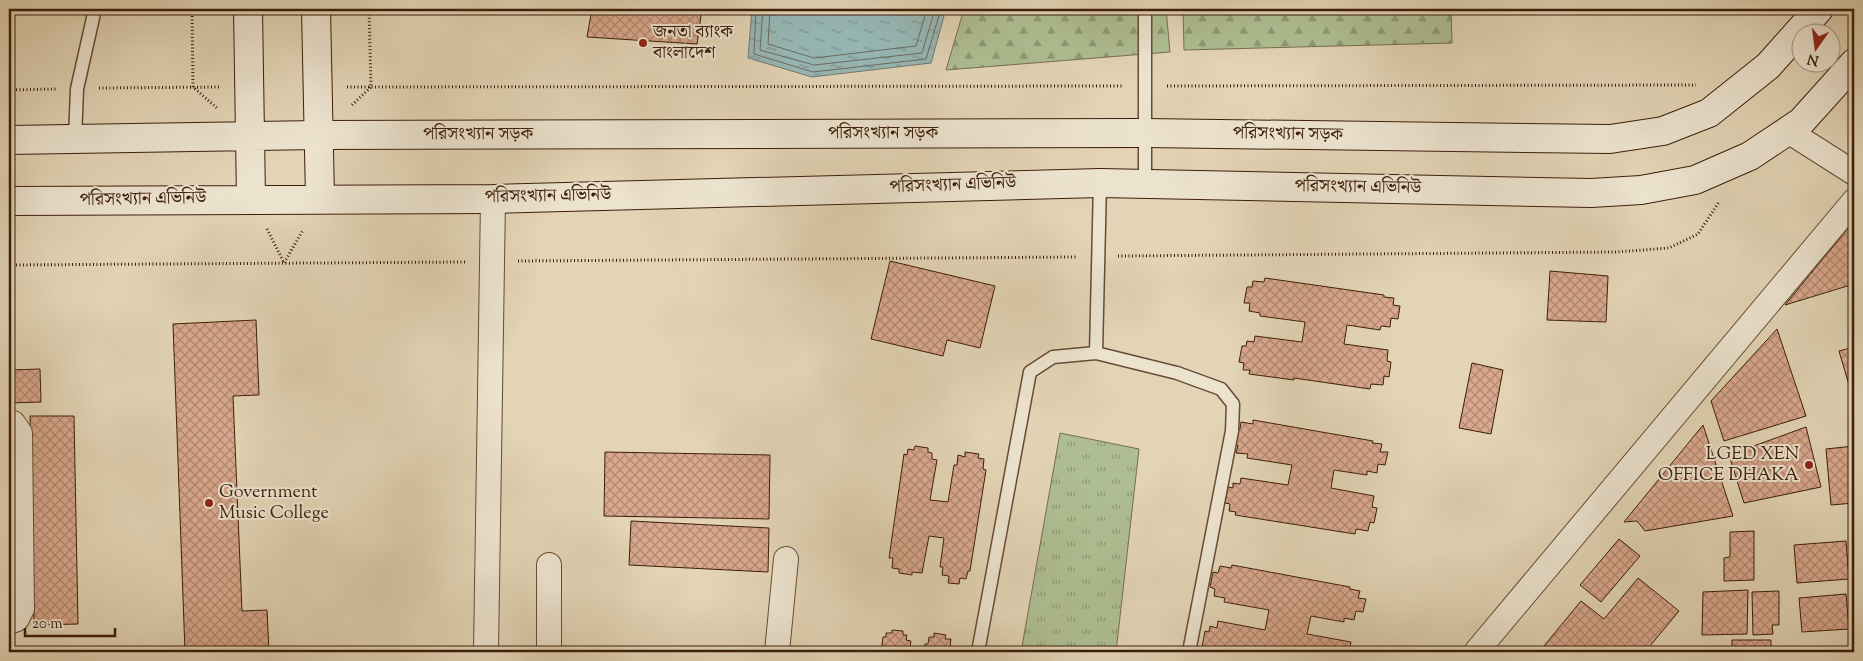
<svg xmlns="http://www.w3.org/2000/svg" width="1863" height="661" font-family="'Sorts Mill Goudy','Noto Serif Bengali',serif">
<style>
.forest{fill:url(#forest-firs);stroke:#766e4e}
.park{fill:url(#park-tufts);stroke:#766e4e}
.water{fill:url(#water-ripples);stroke:#727971}
.lines{fill:none;stroke-linecap:round;stroke-linejoin:round}
.shore{stroke:#6a6a60;stroke-width:1}
.building{fill:url(#building-cross-hatch);stroke:#3d1d0a}
.lane-casing{stroke:#664b35;stroke-width:15}
.street-casing{stroke:#664b35;stroke-width:26}
.secondary-casing{stroke:#3d1d0a;stroke-width:30}
.path{stroke:#3d1d0a;stroke-width:3;stroke-dasharray:1 2.5;stroke-linecap:butt}
.lane{stroke:#ece3cf;stroke-width:12}
.street{stroke:#ece3cf;stroke-width:24}
.secondary{stroke:#ece3cf;stroke-width:28}
.poi-dot{fill:#8f2418;stroke:#ece3cf;stroke-width:2}
.labels{text-anchor:middle;dominant-baseline:central;stroke-width:4;stroke-linejoin:round;paint-order:stroke}
.poi-label{font-size:18px;fill:#3d1d0a;stroke:#ece3cf;text-anchor:start}
.street-label{font-size:18px;fill:#3d1d0a;stroke:#ece3cf}
</style>
<defs>
<pattern id="forest-firs" width="22" height="20" patternUnits="userSpaceOnUse" patternTransform="scale(1.25)"><rect width="22" height="20" fill="#aebe92"/><path d="M5 1l3.5 6h-7zM16 11l3.5 6h-7z" fill="#8f9a75"/></pattern>
<pattern id="park-tufts" width="24" height="20" patternUnits="userSpaceOnUse" patternTransform="scale(1.25)"><rect width="24" height="20" fill="#aebe92"/><path d="M3 7l-1-3M5 7V3M7 7l1-3M15 17l-1-3M17 17v-4M19 17l1-3" fill="none" stroke="#8f9a75"/></pattern>
<pattern id="water-ripples" width="26" height="14" patternUnits="userSpaceOnUse" patternTransform="scale(1.25)"><rect width="26" height="14" fill="#96b7b5"/><path d="M2 4q2-2 4 0t4 0M15 11q2-2 4 0t4 0" fill="none" stroke="#7c9491"/></pattern>
<pattern id="building-cross-hatch" width="8" height="8" patternUnits="userSpaceOnUse" patternTransform="scale(1.25)"><rect width="8" height="8" fill="#d9a88d"/><path d="M0 0l8 8M0 8l8-8" fill="none" stroke="#b18871"/></pattern>
</defs>
<rect width="100%" height="100%" fill="#e2d4b5"/>
<filter id="stains"><feTurbulence type="fractalNoise" baseFrequency=".004" numOctaves="4"/><feColorMatrix values="0 0 0 0 .2 0 0 0 0 .09 0 0 0 0 .02 0 0 0 .5 -.17"/></filter>
<radialGradient id="worn" r=".72"><stop offset=".6" stop-color="#630" stop-opacity="0"/><stop offset="1" stop-color="#630" stop-opacity=".3"/></radialGradient>
<!-- forest -->
<path class="forest" d="M964 9H1166L1170 52 946 70Z
M1183 9H1451L1452 43 1184 50Z"/>
<!-- park -->
<path class="park" d="M1060 433 1139 449 1116 652H1021Z"/>
<!-- water -->
<path class="water" d="M752 9H946L931 63 812 77 748 58Z"/>
<g class="lines">
<!-- shore -->
<path class="shore" d="M756 9 754 54 813 72 926 59 941 9
M763 9 760 50 814 65 922 53 935 9
M770 9 768 44 814 58 916 46 927 9"/>
</g>
<!-- building -->
<path class="building" d="M592 9H702L697 44 587 37Z
M1854 221V284L1785 305Z
M890 261 995 286 980 348 947 340 943 356 871 339Z
M1550 271 1608 276 1606 322 1547 320Z
M1265 278 1384 295V297L1394 298 1393 305 1400 306 1398 319 1391 318 1390 327 1381 326 1380 330 1347 325 1344 344 1388 350 1387 361 1391 362 1389 377 1384 376 1383 385 1371 384 1370 389 1294 378V380L1249 374 1250 370H1243L1244 363 1239 362 1242 346H1246L1247 341 1254 342 1255 336 1302 342 1305 322 1260 316V313L1249 311 1250 303H1244L1247 287H1252L1253 281 1264 282Z
M256 320 259 395 233 396 242 611 267 610 269 652H185L173 324Z
M1777 329 1806 416 1724 441 1711 401Z
M1854 347V402L1839 351Z
M1472 363 1503 370 1491 434 1459 428Z
M40 369 41 402 9 403V370Z
M30 416H74L78 624 34 625Z
M1253 420 1373 441 1372 443 1382 444 1380 452H1388L1385 465 1378 464 1377 473 1367 471V475L1334 470 1331 488 1374 496 1372 507 1377 508 1374 523 1370 522 1368 531 1356 529 1355 534 1235 515 1236 512 1229 511 1230 504 1225 503 1228 487 1233 488V483L1240 484 1241 478 1288 485 1292 465 1247 458 1248 454 1236 453 1238 445 1232 444 1235 429H1240L1241 422 1253 424Z
M1703 425 1733 516 1645 531 1637 521 1624 522Z
M1806 427 1821 487 1744 503 1729 455Z
M915 446 928 448V452L932 453V459L937 460 930 500 948 502 954 465H957L958 455 965 457V452L979 454 978 458 984 459 983 469 986 470 970 571H968L966 579 960 578 959 584 948 583 949 576 942 575 943 567H940L944 538 929 536 922 573 912 572V575L899 573V569L892 568 893 558H889L904 454 907 455 908 449 914 450Z
M1854 446V503L1831 505 1826 449Z
M605 452 770 455 769 519 604 516Z
M631 521 769 528 768 572 629 565Z
M1754 531V580L1724 581V558L1730 557V532Z
M1619 539 1640 556 1601 602 1580 585Z
M1846 541 1849 579 1797 583 1794 545Z
M1232 565 1350 587V589L1360 591 1358 598 1366 599 1363 612 1356 611 1354 620 1344 618V622L1311 616 1307 634 1351 642 1349 652H1206L1207 647H1202L1205 631 1209 632 1210 626 1217 628 1218 621 1265 630 1269 610 1224 602 1225 598 1214 596 1215 589 1210 587 1213 572 1218 573 1220 566 1231 568Z
M1638 578 1679 611 1645 652H1539L1581 601 1604 619Z
M1748 590 1747 634 1702 635 1703 592Z
M1779 591V625H1772L1773 634 1753 635 1752 592Z
M1846 594 1849 629 1802 632 1799 598Z
M892 630 903 631V635H907L906 640 911 641 909 652H881L883 637H886V633H892Z
M934 633 946 635 945 639H951L950 647 952 648 951 652H924L925 644H928L929 637H934Z
M1732 640H1771V652H1732Z"/>
<g class="lines">
<defs>
<path id="lane" d="M1145 9V183
M75 139 77 89 95 9
M1096 353 1100 183
M978 652 1030 372 1053 357 1096 353 1177 373 1221 389 1233 404 1232 431 1189 652"/>
<path id="street" d="M1788 131 1854 173
M9 422 13 423 20 433 22 609 17 619 9 622
M486 652 493 199
M549 652V565
M777 652 786 559
M1476 652 1854 201"/>
<path id="secondary" d="M248 9 251 199
M316 9 320 198
M9 140 319 135 1146 133 1610 139 1663 131 1709 113 1768 66 1819 9
M9 201 493 199 1100 183 1591 193 1641 190 1695 180 1750 156 1801 122 1854 63"/>
</defs>
<!-- lane casing -->
<use href="#lane" class="lane-casing"/>
<!-- street casing -->
<use href="#street" class="street-casing"/>
<!-- secondary casing -->
<use href="#secondary" class="secondary-casing"/>
<!-- path -->
<path class="path" d="M192 9 193 87 217 108
M1167 86 1696 85
M347 87 1123 86
M99 88 221 87
M9 90 56 89
M352 105 371 87 369 9
M267 229 284 263 303 230
M1118 256 1616 252 1669 248 1698 234 1719 202
M518 261 1077 257
M9 265 465 262"/>
<!-- lane -->
<use href="#lane" class="lane"/>
<!-- street -->
<use href="#street" class="street"/>
<!-- secondary -->
<use href="#secondary" class="secondary"/>
</g>
<!-- markers -->
<g class="poi-dot">
<circle cx="643" cy="43" r="5"/>
<circle cx="1809" cy="465" r="5"/>
<circle cx="209" cy="503" r="5"/>
</g>
<g class="labels">
<!-- poi labels -->
<g class="poi-label">
<text x="653" y="33">জনতা ব্যাংক<tspan x="653" dy="21">বাংলাদেশ</tspan></text>
<text x="1799" y="455" text-anchor="end">LGED XEN<tspan x="1799" dy="21">OFFICE DHAKA</tspan></text>
<text x="219" y="493">Government<tspan x="219" dy="21">Music College</tspan></text>
</g>
<!-- street labels -->
<g class="street-label">
<text x="883" y="134">পরিসংখ্যান সড়ক</text>
<text x="478" y="135">পরিসংখ্যান সড়ক</text>
<text transform="translate(1288 135) rotate(1)">পরিসংখ্যান সড়ক</text>
<text transform="translate(953 186) rotate(-2)">পরিসংখ্যান এভিনিউ</text>
<text transform="translate(1358 188) rotate(1)">পরিসংখ্যান এভিনিউ</text>
<text transform="translate(548 197) rotate(-1)">পরিসংখ্যান এভিনিউ</text>
<text transform="translate(143 200) rotate(-1)">পরিসংখ্যান এভিনিউ</text>
</g>
</g>
<!-- margin -->
<rect width="1863" height="661" fill="none" stroke="#e2d4b5" stroke-width="30"/>
<rect x="10" y="10" width="1843" height="641" fill="none" stroke="#3d1d0a" stroke-width="2.5"/>
<rect x="15" y="15" width="1833" height="631" fill="none" stroke="#3d1d0a"/>
<!-- north arrow -->
<g transform="translate(1816 48) rotate(194)"><circle r="24" fill="#ece3cf" stroke="#a69480"/>
<path d="M0-4L9 19L0 12L-9 19Z" fill="#8f2418"/>
<text y="-8" font-size="14" font-weight="bold" text-anchor="middle" fill="#3d1d0a">N</text>
</g>
<!-- scale -->
<path d="M25 628v8h90v-8" fill="none" stroke="#3d1d0a" stroke-width="2.5"/>
<text x="32" y="628" font-size="15" fill="#3d1d0a" stroke="#ece3cf" stroke-width="4" paint-order="stroke">20 m</text>
<rect width="100%" height="100%" filter="url(#stains)"/>
<rect width="100%" height="100%" fill="url(#worn)"/>
</svg>
